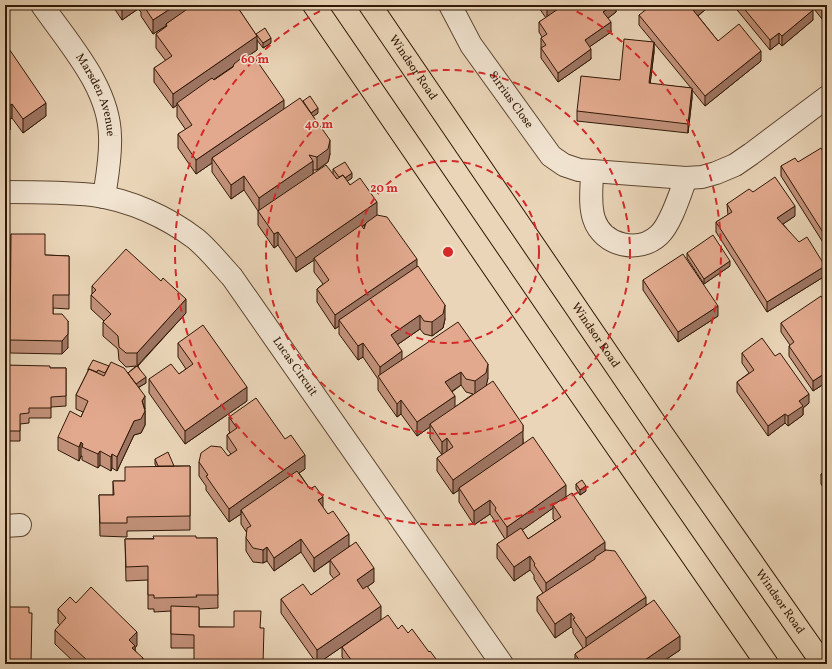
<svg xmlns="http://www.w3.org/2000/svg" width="832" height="669" font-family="Vollkorn,serif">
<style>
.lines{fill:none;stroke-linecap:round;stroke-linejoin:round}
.minor-casing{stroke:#5e4732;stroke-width:24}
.primary-casing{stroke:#301806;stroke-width:24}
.minor{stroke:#f1e4d1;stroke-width:22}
.primary{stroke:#ead5b8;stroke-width:22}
.wall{fill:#c2917a;stroke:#301806;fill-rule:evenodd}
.shaded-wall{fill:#9e7663;stroke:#301806}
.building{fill:#e2a98e;stroke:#301806}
.ring{fill:none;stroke:#d62828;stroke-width:2;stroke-dasharray:7 5}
.labels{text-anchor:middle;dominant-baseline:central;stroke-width:3;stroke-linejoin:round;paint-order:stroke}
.street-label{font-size:12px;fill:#301806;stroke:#f1e4d1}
.centre{fill:#d62828;stroke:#f1e4d1;stroke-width:2}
.ring-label{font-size:12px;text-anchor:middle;font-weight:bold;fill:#d62828;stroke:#f1e4d1;stroke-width:3;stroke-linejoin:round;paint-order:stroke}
</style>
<rect width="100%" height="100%" fill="#ead5b8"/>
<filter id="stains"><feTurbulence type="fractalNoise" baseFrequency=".005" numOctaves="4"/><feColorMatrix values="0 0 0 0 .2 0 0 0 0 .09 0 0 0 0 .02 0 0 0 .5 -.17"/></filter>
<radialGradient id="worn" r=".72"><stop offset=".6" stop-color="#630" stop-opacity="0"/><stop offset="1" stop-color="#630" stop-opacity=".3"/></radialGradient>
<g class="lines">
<defs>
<g id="minor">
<path id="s1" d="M42 5C69 44 109 87 110 136 111 157 107 177 104 197"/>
<path id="s2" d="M450 5 471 45 551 156 564 165 579 170 686 178 702 177 716 173 735 165 751 154 827 97"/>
<path d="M592 171C592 186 589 204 594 219 603 246 639 254 659 235 671 224 680 194 686 178"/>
<path id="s3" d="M5 192C34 192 64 192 93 195 130 200 167 217 196 239 209 250 220 264 232 277L502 664"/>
<path d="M5 526 20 525"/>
</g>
<g id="primary">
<path d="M314 5 565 372 767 664"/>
<path id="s4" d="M370 5 663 435 823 664"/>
</g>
</defs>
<!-- minor casing -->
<use href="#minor" class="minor-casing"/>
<!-- primary casing -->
<use href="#primary" class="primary-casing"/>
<!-- minor -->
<use href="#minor" class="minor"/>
<!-- primary -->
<use href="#primary" class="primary"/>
</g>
<!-- wall -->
<path class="wall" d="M112 5H236L256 35 271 43 263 48 257 40V50L247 57 284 109 303 101 318 113 313 116 330 154 328 162 317 170H313V174L337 179 333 175V169L352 178 347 181 350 185 377 215 417 267 445 319 443 328 432 336 424 334 420 329 397 345 402 360 488 378 486 385 523 439V444L566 497 680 650 659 664H575V654L583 648 573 633V629L571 627 555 638 537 611V597L543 593 534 579V575L530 570 514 581 497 558V544L505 539 495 523V521L490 514 474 525 459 502V490L453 494 437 471V458L442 455 430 438V427L417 436 401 414 397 417 378 390V379L363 357 358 360 339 334V326L335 329 317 302V289L323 284 314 272V260L296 272 278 245 274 248 258 225V211L244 190 231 199 212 172V163L196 174 178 148V134L186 130 177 117V105L173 108 154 82V68L166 61 156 48V34L166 28V26L153 34 141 16V12L138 9 122 20ZM233 66 214 80H213ZM365 225 364 229 362 227ZM461 385 466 392 473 394 455 407 452 392ZM553 508V519L555 521 528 539 522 530Z
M537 5H616V12L608 18 611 32 589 47 591 59 558 82 541 58V38L542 37 539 32V22L546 18Z
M707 5V8L698 16 718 41 761 61 705 106 692 90V98L688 133 577 121V111L620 80 653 42 639 25V15ZM654 43 691 88 650 84 654 52Z
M733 5H809L813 20 782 46 779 43 770 50Z
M811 5H827V15L822 19Z
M5 43 46 116 23 133 12 118 10 119V130L5 134Z
M827 157 824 244 781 176V166Z
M753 192 795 216 783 224 825 276 767 312 716 232V222L728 215 727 204Z
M11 234 45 255 69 256V309L53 308V314L68 348 62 354 10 353Z
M687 253 730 266 704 284 687 258Z
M643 280 718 316 678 342 643 290Z
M92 286 186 313 138 366 146 383 139 387 145 409V425L141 433 134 435 117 471 112 468 111 471 100 465 98 468 82 460V456H81L79 461 58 450V437L81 417 83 412 76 409V395L88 371V369L128 373 136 366 126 367 119 360 118 349 103 336V322L104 321 91 309V295L92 294Z
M827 305V382L813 391 789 356V346L790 345 781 332V323Z
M178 343 247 401 185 444 149 393V379L179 374 186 369 178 357Z
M742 353 809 403 803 408V415L788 426 785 423 768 436 737 392V382L749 373 742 363Z
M5 365 50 368H66V406L51 407V418H29V423L20 424V441H5Z
M229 417 305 469 299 473 374 582 367 587 381 620 317 664 281 613V599L311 595 334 579 330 574V561L314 572 301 552 274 571 267 561 263 563 253 562 246 551V538L247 533 241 524V514L229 522 206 490V486L199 476V462L228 456 231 454 227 449V435L230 432 229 431Z
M155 459 174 466H190V530L127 531V537L100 536 99 495H113V481H125L156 466 155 464Z
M827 470V493L821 484V474Z
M576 484 586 491 580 495 576 489Z
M217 538 218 608 199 609V627L261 628 194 648H171V611L154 612V609H148V580L126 581 125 539Z
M76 603 137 645 135 648V650L143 664H76L55 644V630L60 625 58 623V609Z
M398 629 408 633 429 652 439 664H347L342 657V647Z"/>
<!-- shaded-wall -->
<path class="shaded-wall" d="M124 5H138V9L122 20V6Z
M176 5H196L166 24V26L153 34V20Z
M552 5H566L547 19V9Z
M613 5H616V12L603 22V12Z
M699 5H707V8L693 20V10Z
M827 5V15L822 19V9Z
M813 10V20L782 46V36Z
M611 22V32L585 50V40Z
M779 33V43L770 50V40Z
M257 36V50L178 104 177 103V105L173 108V94Z
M271 38V43L263 48V43Z
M654 42V52L649 93V83Z
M591 49V59L558 82V73Z
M761 51V61L705 106V96Z
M692 88V98L688 133V124Z
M284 100V113L212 158V163L196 174V160Z
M46 103V116L23 133V119Z
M12 104V118L10 119V130L5 134V109Z
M318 108V113L311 118V113Z
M330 140V154L328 162 317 170V157Z
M313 161V175L259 212V198Z
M352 173V178L342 185V180Z
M244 176V190L231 199V185Z
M377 202V216L315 259 314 258V260L296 272V258Z
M795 206V216L777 228V218Z
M278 232V245L274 248V234Z
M827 232V242L824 244V234Z
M417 259V272L339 320V326L335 329V315Z
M730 261V266L704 284V279Z
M825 266V276L767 312V302Z
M186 299V313L137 366V353Z
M445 305V319L443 328 432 336V322Z
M718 306V316L678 342V332Z
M420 315V329L391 349V335Z
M68 321V348L62 354V341Z
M363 343V357L358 360V346Z
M402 351V365L380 379V367Z
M488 364V378L486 387 475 394V381Z
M461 372V385L445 396V382Z
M827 372V382L813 391V381Z
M146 377V383L134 390V385Z
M247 387V401L185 444V431Z
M809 394V403L803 408V415L788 426V416L799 401Z
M145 396V409L142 401Z
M455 396V410L430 424V427L417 436V422Z
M401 400V414L397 417V404Z
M145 411V425L141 433 134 435 117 471V457L134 421Z
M785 414V423L768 436V426Z
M523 425V445L459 488V490L453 494V480Z
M447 438V452L442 456V442Z
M81 442V456L79 461V447Z
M100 451V465L98 468V454Z
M112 454V468L111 471V457Z
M305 455V469L242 513 241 510V514L229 522V509Z
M566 485V499L553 505V508L507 541V527Z
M586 486V491L580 495V490Z
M323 497V511L318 500Z
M490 500V514L474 525V511Z
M349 534V547L314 572V558Z
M301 539V552L274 571V558Z
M605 542V555L546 597V583Z
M267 547V561L263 563V550Z
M530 556V570L514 581V567Z
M374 568V582L357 594V580Z
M646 597V610L586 652V638Z
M381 606V620L317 664V650Z
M571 613V627L555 638V624Z
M137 632V645L135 648V659L129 640Z
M680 636V650L659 664H639Z
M143 658V664H138Z"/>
<!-- building -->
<path class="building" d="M143 5H176L153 20Z
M193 5H236L257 36 173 94 154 68 172 56 156 34 167 26 166 24Z
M544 5H552L547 9Z
M564 5H613L603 12 611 22 585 40 591 49 558 73 541 48 546 45 541 38 547 34 539 22Z
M652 5H699L693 10 718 41 739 24 761 51 705 96 639 15Z
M741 5H809L813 10 782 36 779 33 770 40Z
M819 5H827L822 9Z
M265 28 271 38 263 43 256 34Z
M624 39 654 42 649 83 692 88 688 124 577 111 581 76 620 80Z
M5 43 46 103 23 119 12 104 5 109Z
M244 56 255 58 284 100 196 160 178 134 192 125 177 103 212 78 214 80 233 67 234 64Z
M310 96 318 108 311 113 303 101Z
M300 98 330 140 328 149 317 157 309 155 313 161 259 198 244 176 231 185 212 158Z
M5 109 10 117 5 120Z
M821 148 827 157V232L824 234 781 166 795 158 798 162Z
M345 162 352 173 345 178 343 175 339 177 333 169Z
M326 165 337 179 343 175 350 185 360 178 377 202 296 258 278 232 274 234 258 211Z
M775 177 795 206 777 218 799 242 807 237 825 266 767 302 716 222 732 212 727 204 749 189 753 192Z
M377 215 387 217 417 259 335 315 317 289 329 280 314 258 361 225 364 229 366 223Z
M11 234H45V255L69 256V295H53V314H62L68 321V334L62 341 10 340Z
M713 235 730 261 704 279 687 253Z
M126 249 161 281 163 278 186 299 137 353H126L119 347 118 336 103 322 111 314 91 295 96 290 92 286Z
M683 254 718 306 678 332 643 280Z
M418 266 445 305 443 314 432 322 424 321 420 315 391 335 402 351 380 367 363 343 358 346 339 320Z
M821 296 827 305V372L813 381 789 346 794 342 781 323Z
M458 322 488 364 486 373 475 381 466 379 461 372 445 382 455 396 417 422 401 400 397 404 378 376Z
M203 325 247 387 185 431 149 379 171 364 179 374 193 364 178 343Z
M762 338 775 356 780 353 809 394 799 401 803 406 788 416 785 414 768 426 737 382 754 370 742 353Z
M93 360 109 366 105 373 98 370 97 372 89 369V370L88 369Z
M111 362 124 368 145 396 142 401 145 411 141 419 134 421 117 457 112 454 111 457 100 451 98 454 82 447 83 444 81 442 79 447 58 437 70 411 81 417 88 401 76 395 89 369 104 376Z
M5 365 50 366V368H66V396L51 397V408H29V413L20 414V431H5Z
M137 366 146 377 136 384 128 373Z
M493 381 523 425V431L453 480 437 458 453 447 447 438 442 442 430 424Z
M256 398 285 439 291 435 305 455 229 509 206 476 208 475 199 462 201 453 211 446 221 447 228 456 237 450 227 435 237 428 229 417Z
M533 437 566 485 507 527 495 510 496 508 490 500 474 511 459 488Z
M168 452 174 466H158L155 459Z
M190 466V516L127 517V523H100L99 495H114L113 481H125V467Z
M827 470V484L821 474Z
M297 471 310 489 315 486 323 497 318 500 328 514 333 511 349 534 314 558 301 539 274 558 267 547 263 550 253 548 246 538 247 528 251 526 241 510Z
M582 480 586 486 580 490 576 484Z
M572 493 605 542 546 583 534 565 535 564 530 556 514 567 497 544 521 528 528 539 561 517 553 505Z
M153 536H196V538H217L218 595H196L197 597 154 598V595H148V566L126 567 125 539H154Z
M356 542 374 568 357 580 363 589 367 586 381 606 317 650 281 599 303 584 311 595 340 574 330 560Z
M606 550 615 551 646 597 586 638 573 619 575 618 571 613 555 624 537 597 595 559V557Z
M91 587 137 632 129 640 135 646 132 648 143 658 138 664H91L55 630 66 618 58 609 70 597 76 603Z
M654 600 680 636 639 664H582L575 654Z
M171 606 199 607V627H234V611H261L260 628H264L263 664H194V635L171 634Z
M5 607H29V613H32L31 663H28V664H5Z
M388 615 398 629 402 625 408 633 412 629 429 652 430 651 439 663 438 664H354L342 647Z"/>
<!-- distance rings -->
<g class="ring">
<circle cx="448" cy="252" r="91"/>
<circle cx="448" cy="252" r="182"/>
<path d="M566 6A273 273 0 1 1 330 6"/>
</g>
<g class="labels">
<!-- street labels -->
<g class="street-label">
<text stroke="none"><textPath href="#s4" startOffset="76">Windsor Road</textPath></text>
<text stroke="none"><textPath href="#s1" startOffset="106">Marsden Avenue</textPath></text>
<text stroke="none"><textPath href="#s2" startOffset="113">Sirrius Close</textPath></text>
<text stroke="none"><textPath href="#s4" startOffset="400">Windsor Road</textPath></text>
<text stroke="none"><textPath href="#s3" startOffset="363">Lucas Circuit</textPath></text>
<text stroke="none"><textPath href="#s4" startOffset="724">Windsor Road</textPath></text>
</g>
</g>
<circle cx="448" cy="252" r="6" class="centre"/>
<g class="ring-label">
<text x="255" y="63">60 m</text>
<text x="319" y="128">40 m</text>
<text x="384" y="192">20 m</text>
</g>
<!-- margin -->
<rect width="832" height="669" fill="none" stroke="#ead5b8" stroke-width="20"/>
<rect x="6" y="6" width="820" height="657" fill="none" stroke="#301806" stroke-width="2"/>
<rect x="10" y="10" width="812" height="649" fill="none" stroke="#301806"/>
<rect width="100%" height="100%" filter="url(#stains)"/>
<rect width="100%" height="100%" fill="url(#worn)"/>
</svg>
